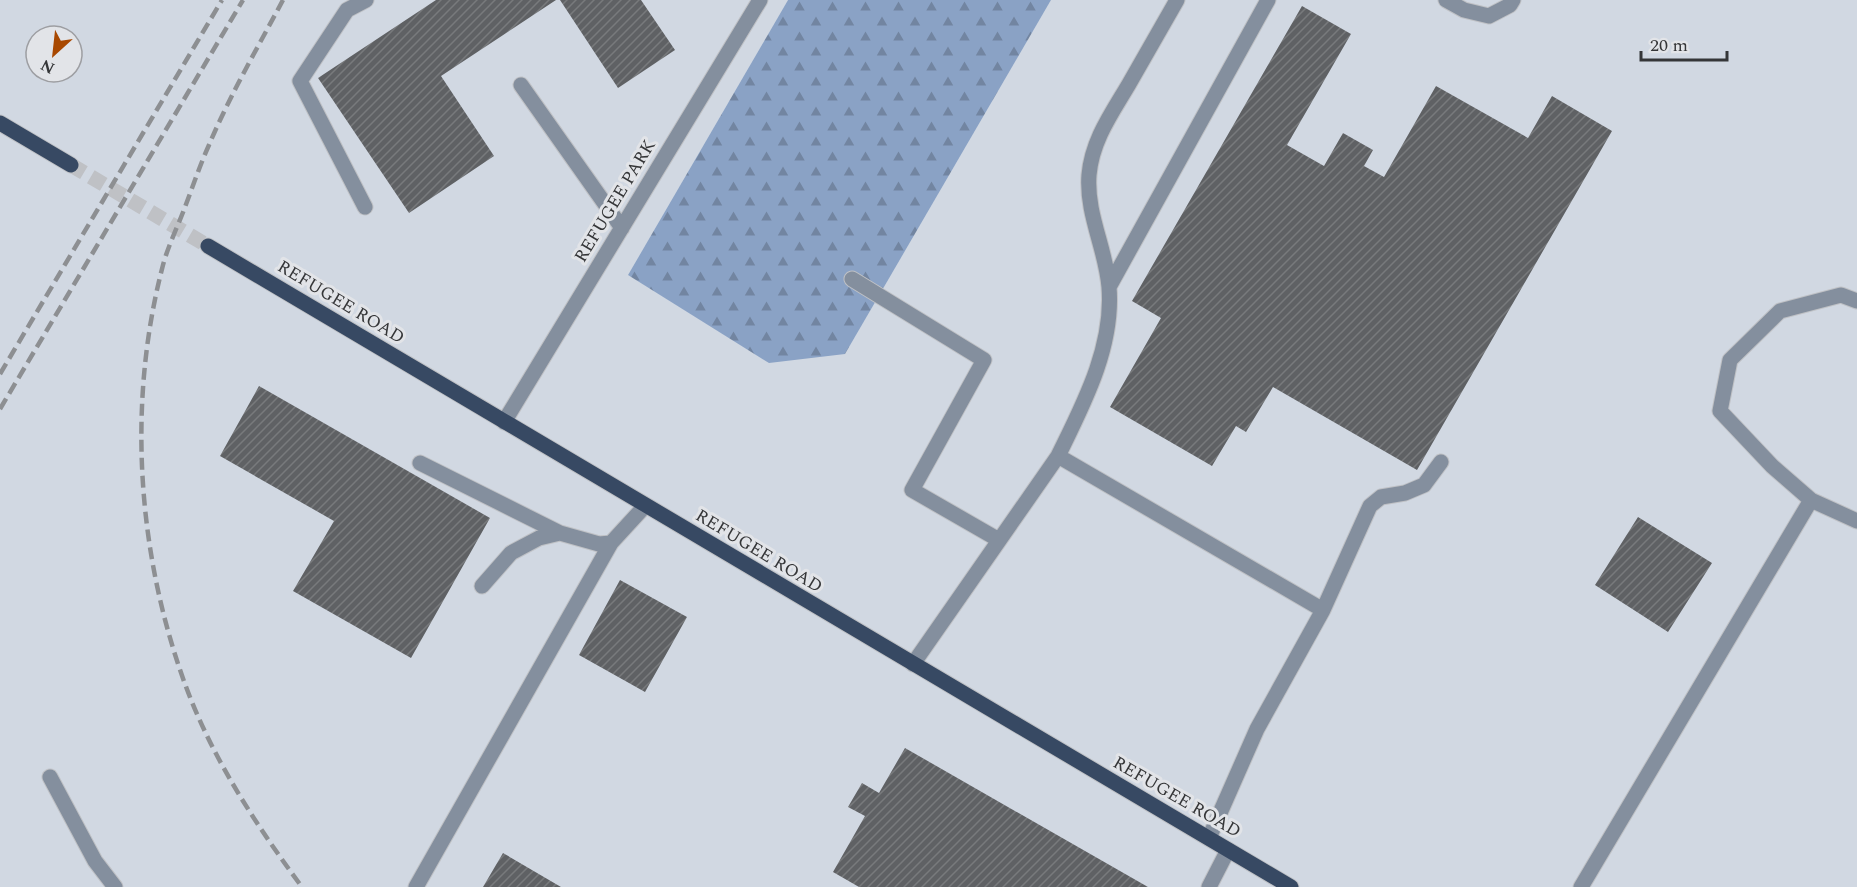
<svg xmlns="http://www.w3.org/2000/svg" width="1857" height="887" font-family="Spectral,serif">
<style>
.built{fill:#d1d8e2;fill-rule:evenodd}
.forest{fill:url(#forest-firs)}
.building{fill:url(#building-hatch)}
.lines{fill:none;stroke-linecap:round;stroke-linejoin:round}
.major-tunnel{stroke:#bfc1c5;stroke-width:15;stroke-dasharray:15 8;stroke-linecap:butt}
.minor-casing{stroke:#bfc1c5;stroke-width:17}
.major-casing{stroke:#bfc1c5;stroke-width:17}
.minor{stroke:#848f9e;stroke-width:15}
.major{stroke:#374963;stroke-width:15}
.rail{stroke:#8d8f92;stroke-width:4.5;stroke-dasharray:12 6;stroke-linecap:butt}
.labels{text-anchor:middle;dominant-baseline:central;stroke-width:6;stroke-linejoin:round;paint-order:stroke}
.street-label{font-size:18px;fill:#353638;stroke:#e2e4e8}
</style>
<defs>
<pattern id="forest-firs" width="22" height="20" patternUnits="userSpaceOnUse" patternTransform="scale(1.5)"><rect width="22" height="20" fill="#8aa2c5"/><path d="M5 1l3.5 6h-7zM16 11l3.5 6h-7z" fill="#7285a1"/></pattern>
<pattern id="building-hatch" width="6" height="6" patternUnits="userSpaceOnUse" patternTransform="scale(1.5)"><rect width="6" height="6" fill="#5f6164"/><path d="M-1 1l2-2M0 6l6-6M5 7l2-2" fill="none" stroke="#787a7c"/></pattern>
</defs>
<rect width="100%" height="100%" fill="#e2e4e8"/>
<!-- built -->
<path class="built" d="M0 0H788L628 275 845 354 1051 0H1857V887H0ZM36 36H72V72H36Z"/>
<!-- forest -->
<path class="forest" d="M788 0H1051L845 354 769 363 628 275Z"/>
<!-- building -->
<path class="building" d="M436 0H556L441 76 494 156 409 213 318 78Z
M560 0H641L675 50 618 88Z
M1302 6 1351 34 1287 145 1324 166 1343 133 1373 150 1364 166 1384 177 1436 86 1528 138 1552 96 1612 131 1417 470 1273 387 1246 432 1236 426 1212 466 1110 407 1161 318 1132 301Z
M259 386 490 518 411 658 293 591 334 521 220 456Z
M1638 517 1712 563 1668 632 1595 585Z
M620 580 687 617 645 692 579 655Z
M905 748 1148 887H859L833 872 865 816 848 807 862 783 879 793Z
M503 853 561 887H483Z"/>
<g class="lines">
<!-- major-tunnel -->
<path class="major-tunnel" d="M71 165 208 246"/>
<defs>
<path id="minor" d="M1446 0 1464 10 1489 16 1510 5 1513 0
M521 85 622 228
M365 207 300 81 347 10 366 0
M852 279 984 360 912 490 999 540
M1109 287 1268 0
M1857 301 1841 295 1780 311 1730 360 1720 411 1772 466 1811 500 1857 521
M504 422 760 0
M1058 456C1083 405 1114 347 1109 287 1106 249 1086 214 1089 175 1092 140 1112 113 1129 84 1145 56 1161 28 1177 0
M420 463 560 533
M482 586 511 553 539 538 560 533 599 544 611 543 645 506
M1323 610 1370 506 1381 497 1405 493 1424 485 1441 462
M913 664 1058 456 1323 610 1257 729 1209 838
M50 777 95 861 115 887
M416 887 611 543
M1209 887 1228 850
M1581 887 1811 500"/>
<path id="major" d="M0 123 71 165
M208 246 1291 887"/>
</defs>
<!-- minor casing -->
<use href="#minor" class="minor-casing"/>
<!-- major casing -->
<use href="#major" class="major-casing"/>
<!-- minor -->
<use href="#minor" class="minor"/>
<!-- major -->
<use href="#major" class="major"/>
<!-- rail -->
<path class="rail" d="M283 0C258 47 230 95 209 145 200 165 193 186 185 207 178 226 168 246 163 265 127 402 137 552 185 684 212 758 256 825 302 887
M0 374 222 0
M0 409 243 0"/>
</g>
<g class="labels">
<!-- street labels -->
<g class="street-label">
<text transform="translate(615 201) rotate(-59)">REFUGEE PARK</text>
<text transform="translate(341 302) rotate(31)">REFUGEE ROAD</text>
<text transform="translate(759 551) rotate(31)">REFUGEE ROAD</text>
<text transform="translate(1177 797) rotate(30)">REFUGEE ROAD</text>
</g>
</g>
<!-- north arrow -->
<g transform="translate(54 54) rotate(207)"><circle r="28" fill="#e2e4e8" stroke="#9d9ea2" stroke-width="1.5"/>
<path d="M0-4.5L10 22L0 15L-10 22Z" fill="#a84800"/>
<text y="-9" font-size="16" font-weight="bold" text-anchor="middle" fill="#353638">N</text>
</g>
<!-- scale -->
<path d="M1641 51v9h86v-9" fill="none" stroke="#353638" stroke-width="3"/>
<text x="1650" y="51" font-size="18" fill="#353638" stroke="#e2e4e8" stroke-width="4.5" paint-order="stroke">20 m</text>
</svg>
